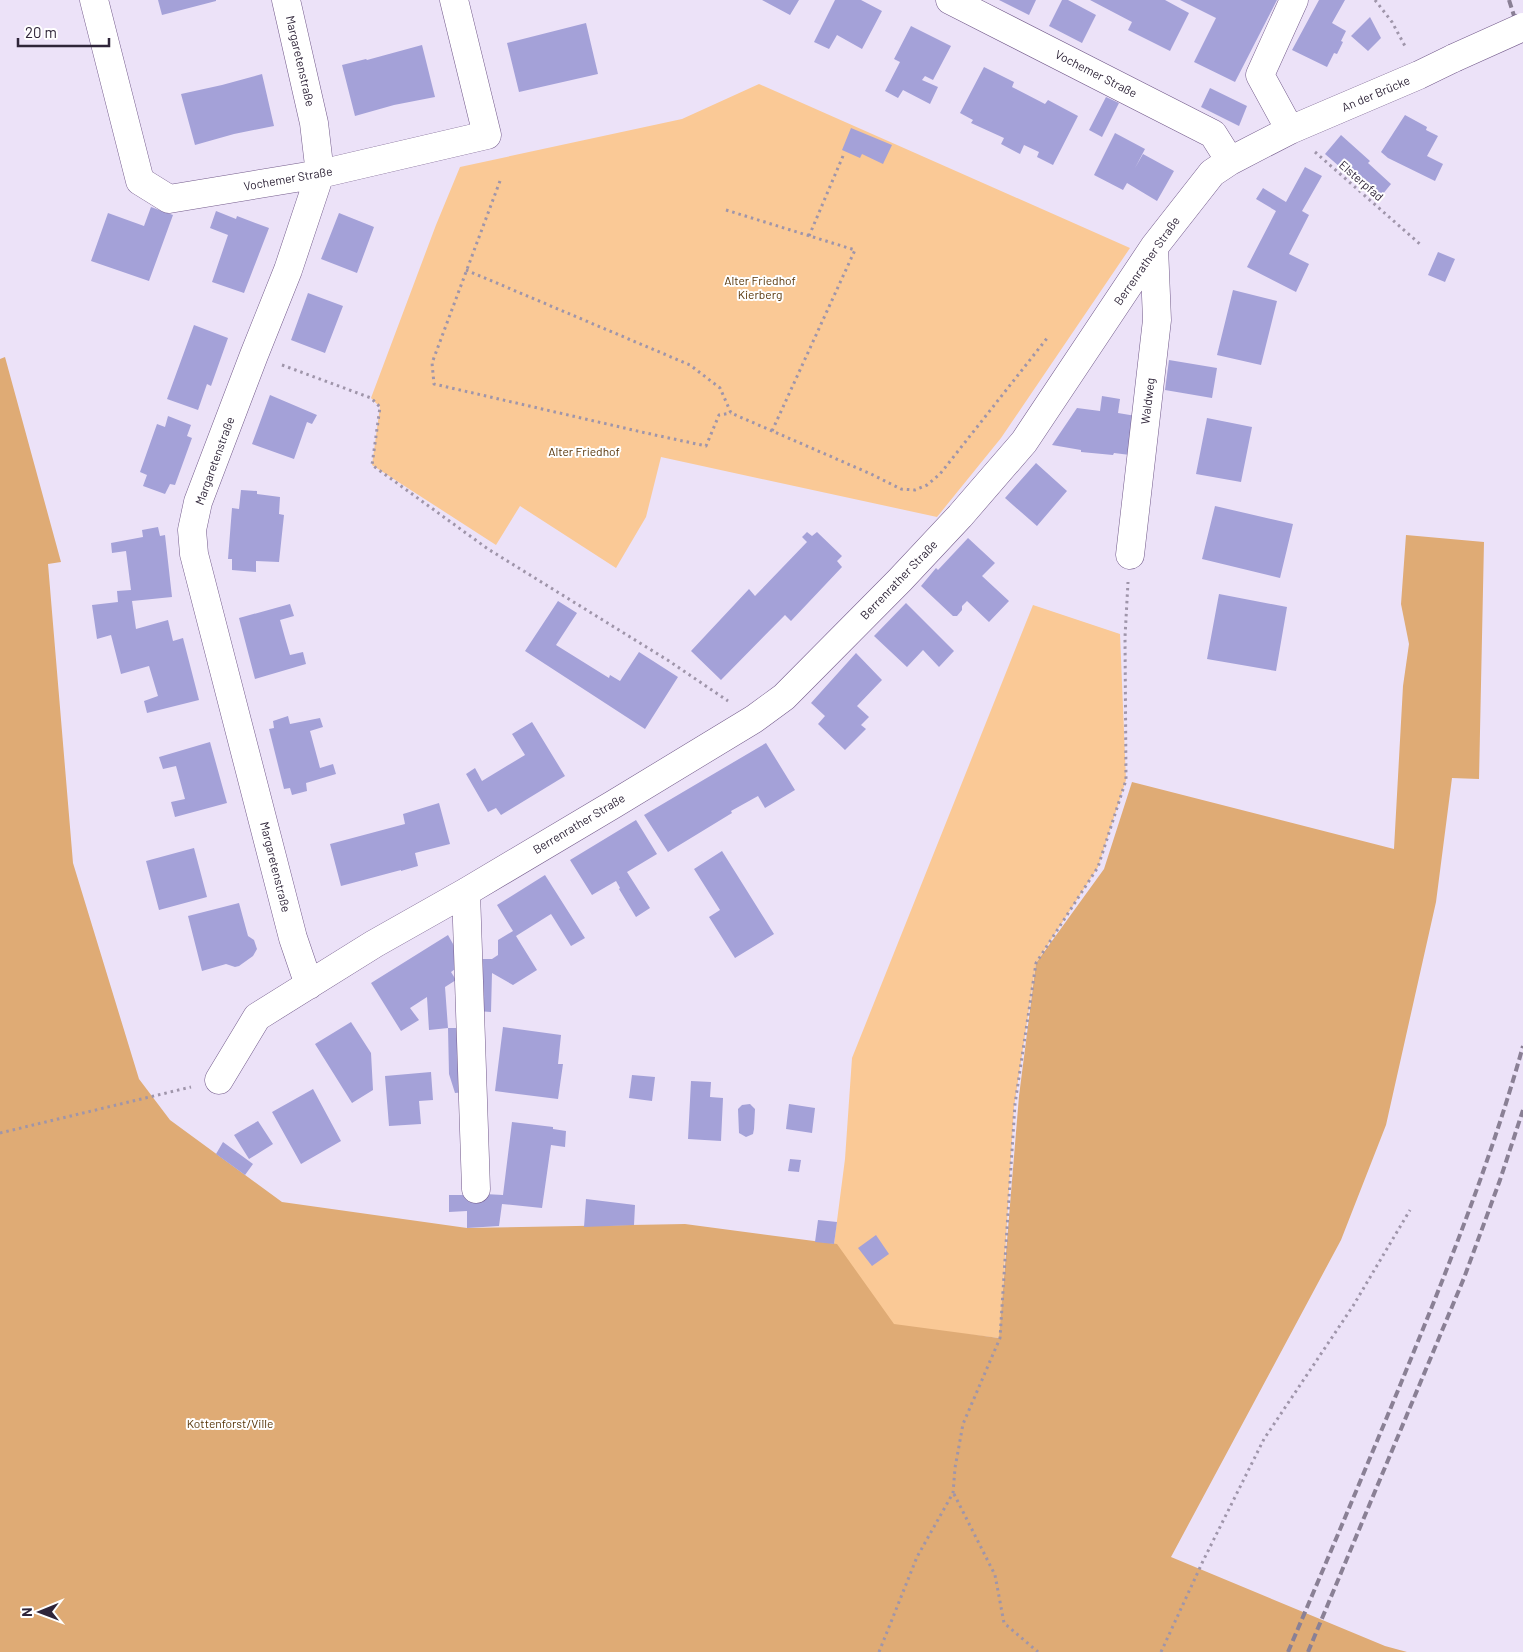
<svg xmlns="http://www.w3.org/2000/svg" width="1523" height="1652" viewBox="0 0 1523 1652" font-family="Barlow,sans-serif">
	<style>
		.green { fill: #fac996 }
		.forest { fill: #dfab75 }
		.building { fill: #a4a1d8 }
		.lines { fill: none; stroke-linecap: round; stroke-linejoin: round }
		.minor-casing { stroke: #735b8b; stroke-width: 29 }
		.path { stroke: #9f95aa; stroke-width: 3; stroke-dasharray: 2.5 4; stroke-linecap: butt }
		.minor { stroke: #fff; stroke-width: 28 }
		.rail { stroke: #8a8095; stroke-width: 4; stroke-dasharray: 8 4; stroke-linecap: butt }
		.minor-bridge-casing { stroke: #735b8b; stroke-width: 29; stroke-linecap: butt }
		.minor-bridge { stroke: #fff; stroke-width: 28 }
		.labels { text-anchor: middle; stroke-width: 4; stroke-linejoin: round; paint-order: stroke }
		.street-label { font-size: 12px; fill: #2f2539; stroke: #fff }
		.park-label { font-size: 12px; fill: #58360a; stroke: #fff }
	</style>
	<rect width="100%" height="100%" fill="#ece2f8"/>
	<path class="green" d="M759,84L1130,248L1001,438L937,517L661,457L646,517L616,568L520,506L496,545L372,465L380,407L371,398L436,225L460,167L682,119Z
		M1033,605L1120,634L1126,780L1098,867L1036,963L1014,1107L1000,1338L890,1326L834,1244L845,1159L852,1058Z"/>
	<path class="forest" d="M5,357L61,562L48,564L73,863L139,1079L170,1120L282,1202L467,1228L685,1224L837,1244L894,1324L999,1338L1019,1096L1036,963L1104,869L1132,782L1394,849L1403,686L1409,644L1401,604L1406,535L1484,542L1479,779L1452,778L1436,902L1386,1125L1341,1240L1171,1557L1385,1646L1407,1652H0V359Z"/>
	<path class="building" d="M158,0H216V1L162,15Z
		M762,0H799L790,15Z
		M835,0H861L882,11L862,49L837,35L829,49L814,42Z
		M999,0H1036L1029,15Z
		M1062,0H1068L1096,15L1082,43L1049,26Z
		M1090,0H1165L1189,13L1170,51L1128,30L1132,22Z
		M1180,0H1277L1235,82L1194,62L1216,18Z
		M1319,0H1345L1332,23L1346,31L1341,41L1343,42L1337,54L1334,53L1327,67L1292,50Z
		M1370,17L1381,38L1368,51L1351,36Z
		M586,23L598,74L519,92L507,43Z
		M911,26L951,46L933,80L925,76L922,80L938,87L930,104L903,90L898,98L885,91L900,62L894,59Z
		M422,45L435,97L394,105L355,116L342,65L366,59L367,60Z
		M984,67L1014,82L1012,87L1045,104L1048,100L1078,116L1053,165L1037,157L1039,152L1024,145L1020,154L1001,144L1004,138L971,123L973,120L960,113Z
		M262,74L274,126L234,134L195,145L181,94L222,85Z
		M1210,88L1247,106L1239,126L1201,107Z
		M1106,97L1119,103L1102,137L1089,130Z
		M1405,115L1427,127L1426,130L1438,136L1427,156L1443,164L1435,181L1388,158L1381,152Z
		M851,128L892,145L883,164L862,154L860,158L842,150Z
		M1115,133L1145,149L1135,168L1143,154L1174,171L1157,201L1127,183L1123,190L1094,175Z
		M1341,135L1370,161L1368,163L1391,184L1378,200L1325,154Z
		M1305,167L1322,176L1302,211L1309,215L1289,254L1309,264L1296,292L1247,267L1276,211L1256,199L1263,188L1286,202Z
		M151,207L173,215L149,281L91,261L108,213L144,226Z
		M216,211L236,219L237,216L269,228L244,293L212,282L228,235L210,228Z
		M339,213L374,227L357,273L321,259Z
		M1438,252L1455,259L1445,282L1428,275Z
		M1233,290L1277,301L1261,365L1217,355Z
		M308,293L343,306L325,353L291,340Z
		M194,325L228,338L211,386L207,384L198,410L167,399Z
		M1169,360L1217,368L1212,398L1165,390Z
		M270,395L317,415L312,424L307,422L294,459L252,444Z
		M1102,396L1120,399L1118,413L1136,416L1130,455L1114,453L1113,455L1081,452V450L1052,445L1077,408L1100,411Z
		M168,416L191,425L187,436L192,438L175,485L170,484L165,494L143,486L147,475L140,472L157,424L165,427Z
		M1207,418L1252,427L1241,482L1196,474Z
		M1036,463L1067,491L1037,526L1005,498Z
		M241,490L257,491V494L280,497L279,514L284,515L279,562L256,561V572L232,570V559H228L232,508L239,509Z
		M1215,506L1293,524L1280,578L1202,559Z
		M158,527L160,536L165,535L172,597L132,601L136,629L168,620L173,641L183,638L199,700L147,713L144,701L158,696L149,666L121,674L111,635L97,639L92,605L118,602L117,591L131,590L126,551L112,553L111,543L143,537L142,530Z
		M807,532L812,536L817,532L842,556L837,561L842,567L791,621L785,615L721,680L691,651L749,589L755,596L807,542L802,537Z
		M968,538L995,563L982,576L1009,601L989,622L967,601L962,606V610L957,616H953L921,586L936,568L938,570Z
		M1219,594L1287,607L1276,671L1207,659Z
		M558,601L577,613L556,645L609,678L610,675L620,681L639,652L678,677L645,729L525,651Z
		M906,603L954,651L939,667L923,650L907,667L874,636Z
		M290,604L294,616L280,620L285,638L290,655L303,652L306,664L255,679L239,618Z
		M856,653L882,680L857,706L869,717L861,725L866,729L845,750L818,724L825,716L811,703Z
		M288,716L290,724L320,718L323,727L310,731L320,768L333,764L336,774L306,783L307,791L292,795L290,788L284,789L269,729L274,728L273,721Z
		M532,722L565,776L501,815L496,808L488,812L466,774L475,768L482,781L525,755L512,734Z
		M210,742L227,803L175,817L171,802L185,799L176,766L163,769L159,757Z
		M766,743L795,790L765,808L758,796L731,811L732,813L668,852L644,815Z
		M439,803L450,844L415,853L418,866L401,871V870L341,886L330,844L405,824L403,814Z
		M636,820L657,854L627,872L650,908L636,917L619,889L620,888L616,881L592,895L570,860Z
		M194,848L207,897L159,910L146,861Z
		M722,851L774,934L735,958L709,917L720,910L694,869Z
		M545,875L585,938L571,946L551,914L516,936L537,970L513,985L492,973L491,1012L477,1011L478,959H492L498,955V940L513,931L497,905Z
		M239,903L248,936L254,940L257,949L253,956L239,966L235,967L226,964L202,971L188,916Z
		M448,935L462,960L458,967L451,972L456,980L445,987L448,1028L429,1030L427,997L410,1008L419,1020L401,1031L371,983Z
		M351,1022L371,1053L373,1090L352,1103L315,1044Z
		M503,1027L561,1035L558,1064H563L558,1099L495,1091Z
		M448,1028H464L465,1092L455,1093L449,1074Z
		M431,1072L433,1100L419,1101L421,1124L389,1126L385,1076Z
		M632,1075L655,1077L652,1101L629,1098Z
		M691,1081L711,1082L710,1097L723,1098L721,1141L688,1139Z
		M313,1089L341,1141L301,1164L272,1112Z
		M750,1104L755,1109L754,1129L753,1134L746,1137L739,1133L738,1109L742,1105Z
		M789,1104L815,1108L812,1133L786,1129Z
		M258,1121L273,1144L249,1159L234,1135Z
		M512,1122L553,1127V1129L566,1131L565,1147L551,1145L542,1208L502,1204L499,1226L467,1228V1211L449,1212V1195H467L466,1193L503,1195Z
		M223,1142L253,1164L245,1175L216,1154Z
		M790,1159L801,1160L799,1172L788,1171Z
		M586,1199L635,1205L634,1225L584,1227Z
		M818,1220L837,1222L834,1244L815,1242Z
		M876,1235L889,1254L872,1266L858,1248Z"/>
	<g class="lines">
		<g class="minor-casing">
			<path id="minor" d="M94,0L140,181L169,199L320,174L487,135L454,0
				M286,0L314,123L320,174L288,270L254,355L198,502L192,530L194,554L293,938L309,985
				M950,0L1213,134L1230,161
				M1290,130L1260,75L1294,0
				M1130,555L1157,320L1154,247
				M466,892L476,1189
				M219,1080L257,1017L374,944L466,892L614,804L754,719L784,697L900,580L960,516L1024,442L1154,247L1212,173L1230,161L1290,130L1419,75L1454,58"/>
		</g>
		<path class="path" d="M1375,0L1392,22L1406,48
			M1315,152L1421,245
			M500,181L432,363L434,384L646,433L706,446L719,415L731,413
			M726,210L855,250L772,431
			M809,236L843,156
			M466,270L690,365L720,388L731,413L871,474L901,489L915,490L927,485L940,474L1048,337
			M282,365L371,398L380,407L372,465L488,549L669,661L728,701
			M0,1133L191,1087
			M954,1494L995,1575L1004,1623L1038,1652
			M879,1652L917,1557L953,1493L955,1468L963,1424L1000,1338L1015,1104L1036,963L1098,867L1126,780L1125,637L1128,582
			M1161,1652L1203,1561L1264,1439L1353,1306L1410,1210"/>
		<use href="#minor" class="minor"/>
		<path class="rail" d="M1509,0L1523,44
			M1288,1652C1326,1563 1364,1473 1401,1383C1446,1273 1491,1161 1523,1046
			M1308,1652L1464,1278L1500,1180L1523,1110"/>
		<g class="minor-bridge-casing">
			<path id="minor-bridge" d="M1454,58L1523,27"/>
		</g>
		<use href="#minor-bridge" class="minor-bridge"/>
	</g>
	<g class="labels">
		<g class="street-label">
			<text transform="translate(300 61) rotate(77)" y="4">Margaretenstraße</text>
			<text transform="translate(1096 74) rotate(27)" y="4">Vochemer Straße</text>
			<text transform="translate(1376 94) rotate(-23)" y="4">An der Brücke</text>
			<text transform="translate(288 179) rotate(-10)" y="4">Vochemer Straße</text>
			<text transform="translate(1361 181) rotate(41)" y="4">Elsterpfad</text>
			<text transform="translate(1147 261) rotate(-55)" y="4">Berrenrather Straße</text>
			<text transform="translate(1148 401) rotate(-83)" y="4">Waldweg</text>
			<text transform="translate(215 461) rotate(-70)" y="4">Margaretenstraße</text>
			<text transform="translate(899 580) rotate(-46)" y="4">Berrenrather Straße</text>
			<text transform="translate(579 824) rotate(-31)" y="4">Berrenrather Straße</text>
			<text transform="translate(275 867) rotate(76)" y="4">Margaretenstraße</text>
		</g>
		<g class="park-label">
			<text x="760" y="285">Alter Friedhof<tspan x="760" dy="14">Kierberg</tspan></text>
			<text x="584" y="456">Alter Friedhof</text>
			<text x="230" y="1428">Kottenforst/Ville</text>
		</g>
	</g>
	<g transform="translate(40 1612) rotate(269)" stroke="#ffffff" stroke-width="4" paint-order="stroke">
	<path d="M0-4L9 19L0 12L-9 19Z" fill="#2f2539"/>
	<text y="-8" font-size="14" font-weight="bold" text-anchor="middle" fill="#2f2539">N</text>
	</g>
	<path d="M18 38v8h91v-8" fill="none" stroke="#2f2539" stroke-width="2.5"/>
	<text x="25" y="38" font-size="15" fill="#2f2539" stroke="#ffffff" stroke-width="4" paint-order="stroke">20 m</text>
</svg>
